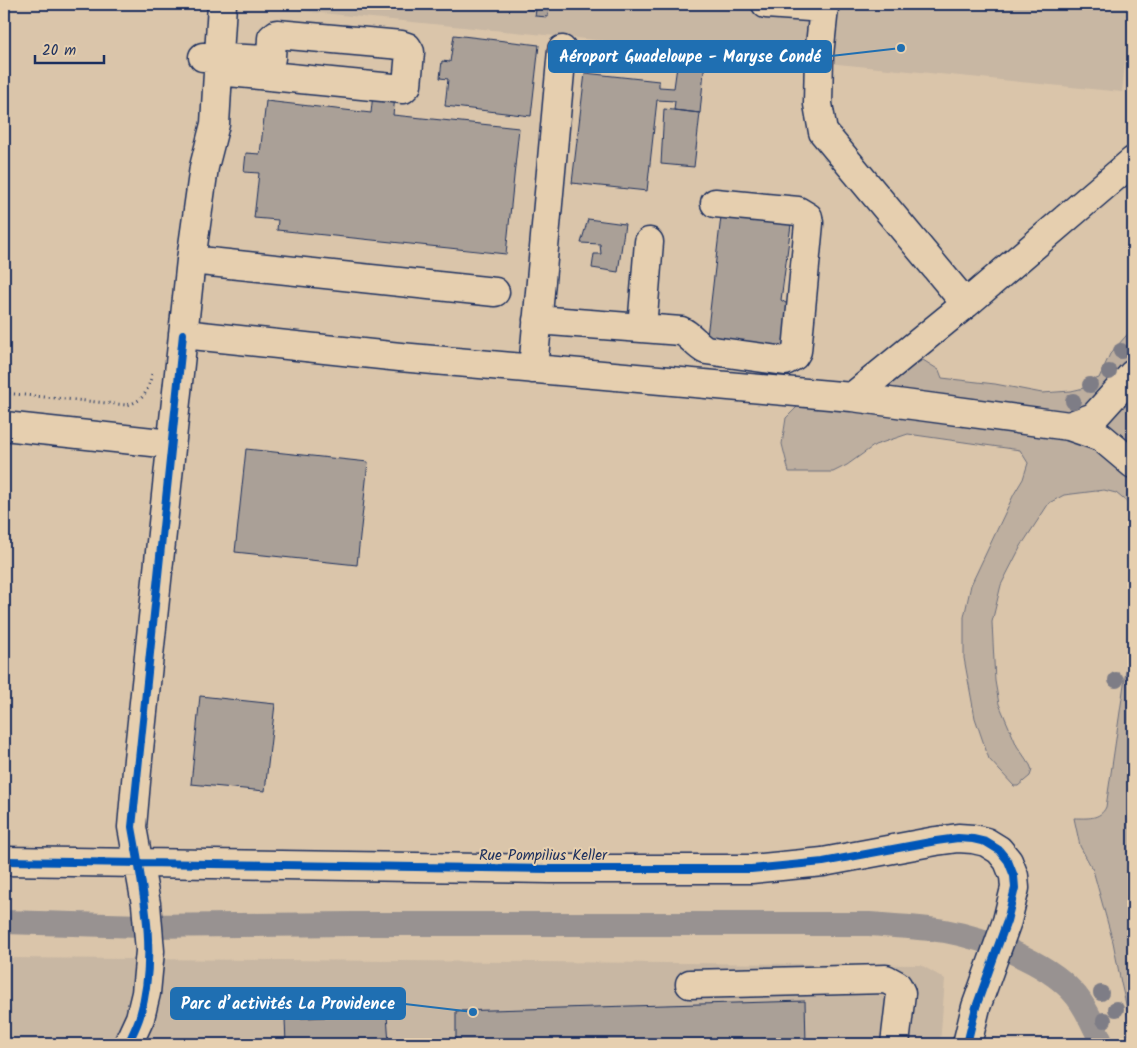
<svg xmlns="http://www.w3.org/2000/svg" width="1137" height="1048" viewBox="0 0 1137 1048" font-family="Kalam,sans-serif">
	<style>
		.built { fill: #c8b7a3 }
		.green { fill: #beaf9f; stroke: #6c6f7e }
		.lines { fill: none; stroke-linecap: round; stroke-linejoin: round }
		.canal { stroke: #989291; stroke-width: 24 }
		.building { fill: #aaa097; stroke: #1b2f5e }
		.minor-casing { stroke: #1b2f5e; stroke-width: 31 }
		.path { stroke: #1b2f5e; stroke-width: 3; stroke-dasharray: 1 4; stroke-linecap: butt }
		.minor { stroke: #e6cfaf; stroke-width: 28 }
		.cycleway-casing { stroke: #e6cfaf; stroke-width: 11 }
		.cycleway { stroke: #0057b8; stroke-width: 8 }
		.tree { fill: #7e7d86 }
		.labels { text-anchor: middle; stroke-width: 4; stroke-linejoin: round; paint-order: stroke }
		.street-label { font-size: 15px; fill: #1b2f5e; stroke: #e6cfaf }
		.leader { fill: none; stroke: #1f6fb2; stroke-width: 2 }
		.callout-dot { fill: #1f6fb2; stroke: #e6cfaf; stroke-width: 2 }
		.callout { fill: #1f6fb2; stroke: #1f6fb2; stroke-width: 2 }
		.callout-label { font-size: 16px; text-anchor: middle; font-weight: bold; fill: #fff }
	</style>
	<rect width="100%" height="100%" fill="#dac5aa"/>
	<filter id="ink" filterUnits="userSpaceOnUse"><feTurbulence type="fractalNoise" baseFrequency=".02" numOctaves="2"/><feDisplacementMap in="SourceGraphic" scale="10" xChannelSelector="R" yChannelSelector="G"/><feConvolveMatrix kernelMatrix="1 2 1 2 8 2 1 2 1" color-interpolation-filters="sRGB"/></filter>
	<g filter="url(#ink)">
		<path class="built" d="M230,4H1131L1122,92Z
			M4,958L921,965L945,979L940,1044H4Z"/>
		<path class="green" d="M1133,328V516L1128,503L1116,493L1104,490L1064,495L1049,503L1021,546L1001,585L992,622L995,681L999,704L1017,746L1030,765L1032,770L1030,776L1018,786H1014L989,759L975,718L964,658V617L971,585L1014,494L1023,479L1028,463L1020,450L908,434L875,445L847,465L833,472H789L782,444L786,418L802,402L892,378L923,360L939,370L942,378L995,384L1042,393L1071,391L1084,388L1088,382L1099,378L1110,354Z
			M1133,623V1034L1121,983L1113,942L1093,870L1080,846L1074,818C1087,818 1100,820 1106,807Z"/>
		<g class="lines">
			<path class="canal" d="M4,922L142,926L355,924H869C894,926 920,927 945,931C984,938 1045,961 1072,991C1085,1004 1095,1028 1102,1044"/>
		</g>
		<path class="building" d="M526,4H549L548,17L535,16L536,10L526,9Z
			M454,35L539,45L531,116L445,106L448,79L440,78L442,61L450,62Z
			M678,59L705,60L700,113L674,110L675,101L657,100L647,191L572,183L585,73L659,81V87L674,88Z
			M373,94L395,97L393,115L519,128L506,254L277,230L278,220L254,218L259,173L244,172L246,153L260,154L266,101L371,113Z
			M664,109L700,113L694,167L661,164Z
			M722,208L792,217L781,300L789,305L782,353L706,345Z
			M588,219L625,224L618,272L592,268L594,254H601L600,244L581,243Z
			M246,449L368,462L357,565L235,552Z
			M200,696L275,704L265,791L191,784Z
			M805,1001L806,1044H456V1011Z
			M387,1014L389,1044H286L285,1019Z"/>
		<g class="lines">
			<g class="minor-casing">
				<path id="minor" d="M766,4L824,8L819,55L818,104L823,132L966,304
					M203,57L268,60L271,58L272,38L277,34L401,45L407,47L410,52L407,85L403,89L218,71
					M191,260L495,292
					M537,320L681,331C691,335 696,345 706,350L785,361L794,356L797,351L809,223L808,217L798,211L715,203
					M642,328L649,242
					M183,334L400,357L852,397L1069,426L1101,437L1133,464
					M533,369L562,50
					M852,397L966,304L1133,161
					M4,426L171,444
					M1069,426L1094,417L1133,374
					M4,861L550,869H751L823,862L936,841L958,838L973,839L986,842L999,850L1008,861L1014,876L1015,888L1007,921L976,1007L967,1044
					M690,984L886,979L897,985L901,993L895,1044
					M128,1044L140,1018L146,993L150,951L146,904L132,827L138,759L191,260L204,167L215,124L222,4"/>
			</g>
			<path class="path" d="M4,393L127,405C145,400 147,392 152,374"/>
			<use href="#minor" class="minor"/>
			<g class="cycleway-casing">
				<path id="cycleway" d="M4,861L550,869H751L823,862L936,841L958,838L973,839L986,842L999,850L1008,861L1014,876L1015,888L1007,921L976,1007L967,1044
					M128,1044C132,1035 137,1026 140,1016C158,954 143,890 132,827L183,334"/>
			</g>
			<use href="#cycleway" class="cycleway"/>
		</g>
		<g class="tree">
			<circle cx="1121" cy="351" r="8"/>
			<circle cx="1109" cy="372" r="8"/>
			<circle cx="1090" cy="385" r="8"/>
			<circle cx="1073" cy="401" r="8"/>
			<circle cx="1116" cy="680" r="8"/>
			<circle cx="1101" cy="993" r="8"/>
			<circle cx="1116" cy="1009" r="8"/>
			<circle cx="1104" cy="1020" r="8"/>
		</g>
	</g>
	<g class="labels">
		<g class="street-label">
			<text x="543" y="860">Rue Pompilius Keller</text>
		</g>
	</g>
	<path class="leader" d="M901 48L831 56M473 1012L405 1004"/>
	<g class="callout-dot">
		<circle cx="901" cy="48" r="5"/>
		<circle cx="473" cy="1012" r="5"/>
	</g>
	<g class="callout">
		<rect x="549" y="41" width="282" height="31" rx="5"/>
		<rect x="171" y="988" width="234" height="31" rx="5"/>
	</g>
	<g class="callout-label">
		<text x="690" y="62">Aéroport Guadeloupe - Maryse Condé</text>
		<text x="288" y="1009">Parc d’activités La Providence</text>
	</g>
	<rect width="1137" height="1048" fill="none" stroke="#e6cfaf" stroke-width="20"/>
	<rect x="10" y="10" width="1117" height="1028" fill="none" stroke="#1b2f5e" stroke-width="2" filter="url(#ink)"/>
	<path d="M35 55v8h69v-8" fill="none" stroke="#1b2f5e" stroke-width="2.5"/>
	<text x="42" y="55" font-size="15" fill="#1b2f5e" stroke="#e6cfaf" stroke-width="4" paint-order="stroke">20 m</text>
</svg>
